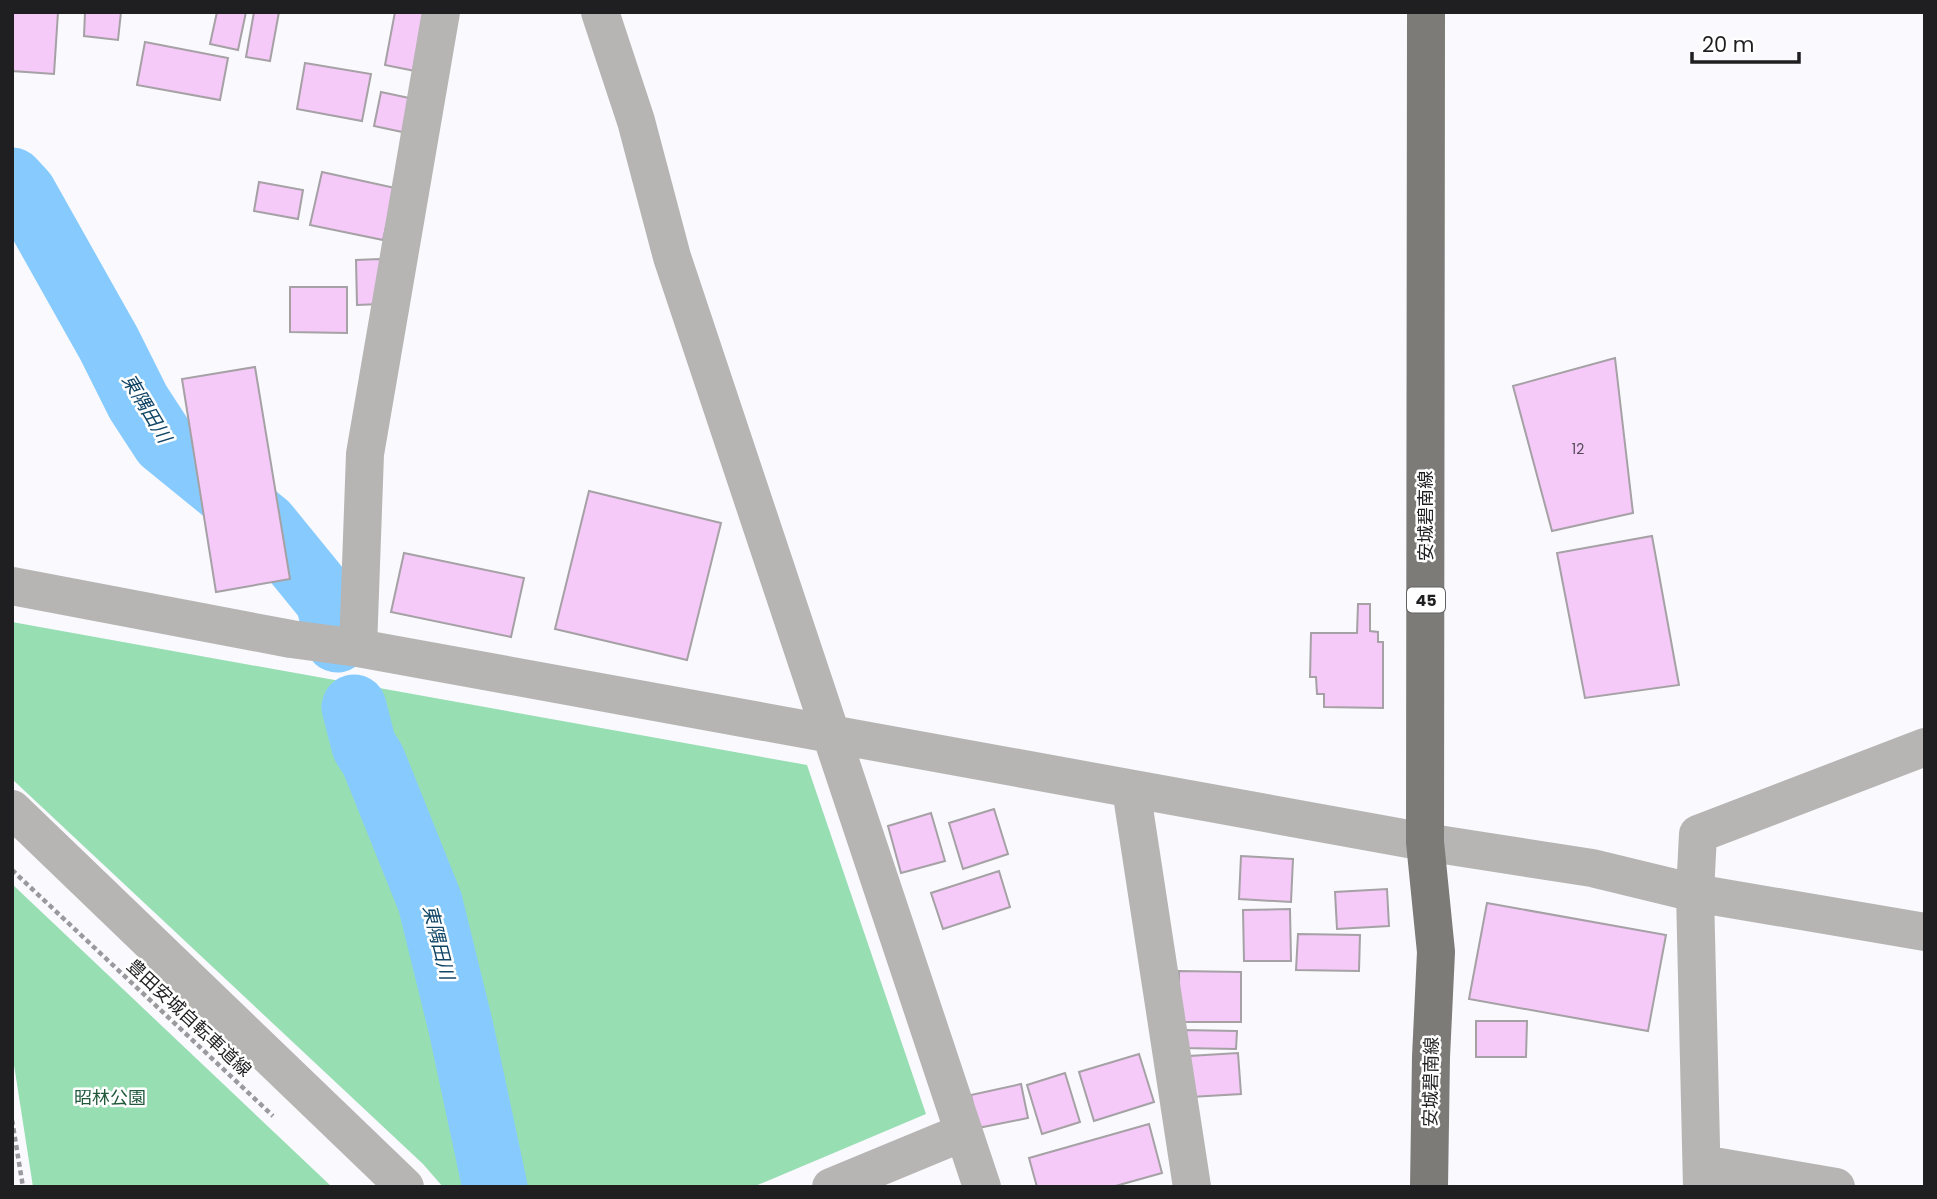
<svg xmlns="http://www.w3.org/2000/svg" width="1937" height="1199" viewBox="0 0 1937 1199" font-family="Poppins,'Noto Sans JP',sans-serif">
	<style>
		.green { fill: #97deb3 }
		.lines { fill: none; stroke-linecap: round; stroke-linejoin: round }
		.river { stroke: #87cbfe; stroke-width: 65 }
		.building { fill: #f5c9f8; stroke: #a5a1a5; stroke-width: 2 }
		.path { stroke: #9a9a9d; stroke-width: 4.5; stroke-dasharray: 5 3.5; stroke-linecap: butt }
		.minor { stroke: #b6b5b3; stroke-width: 38 }
		.major { stroke: #7d7b78; stroke-width: 38 }
		.labels { text-anchor: middle; stroke-width: 5; stroke-linejoin: round; paint-order: stroke }
		.number-label { font-size: 14px; fill: #544a57 }
		.shield { fill: #fff; stroke: #626264; stroke-width: 2 }
		.shield-label { font-size: 16px; font-weight: bold; fill: #1f1f21 }
		.street-label { font-size: 18px; fill: #1f1f21; stroke: #fff }
		.park-label { font-size: 18px; fill: #21593b; stroke: #fff }
		.water-label { font-size: 19px; font-style: italic; fill: #104566; stroke: #fff }
	</style>
	<rect width="100%" height="100%" fill="#f9f9fe"/>
	<path class="green" d="M12,622L807,765L926,1114L753,1187H443L423,1164L12,779Z
		M12,884L332,1187H33L12,1052Z"/>
	<g class="lines">
		<path class="river" d="M12,180L24,193L109,344L138,402L164,442L266,525L328,601L337,640
			M354,707L364,746L373,760L430,902L461,1028L495,1187"/>
	</g>
	<path class="building" d="M12,12H58L54,74L12,71Z
		M85,12H121L118,40L84,36Z
		M217,12H246L238,50L210,44Z
		M254,12H279L270,61L246,57Z
		M395,12H431L420,72L385,65Z
		M145,42L228,58L220,100L137,85Z
		M305,63L371,74L362,121L297,109Z
		M381,92L414,99L407,133L374,126Z
		M322,172L395,188L383,240L310,225Z
		M259,182L303,190L298,219L254,211Z
		M380,259L381,304L357,305L356,260Z
		M290,287H347V333L290,332Z
		M1615,358L1633,513L1552,531L1513,386Z
		M255,367L290,579L216,592L182,379Z
		M589,491L721,523L687,660L555,629Z
		M1652,536L1679,685L1585,698L1557,553Z
		M404,553L524,578L511,637L391,612Z
		M1358,604H1370V631L1378,632V642H1383V708L1324,707V694H1317L1316,677H1310L1311,633H1357Z
		M994,809L1008,854L963,869L949,823Z
		M931,813L945,861L901,873L888,826Z
		M1241,856L1293,859L1291,902L1239,899Z
		M999,871L1010,907L943,929L931,893Z
		M1387,889L1389,926L1337,929L1335,892Z
		M1487,903L1666,935L1648,1031L1469,999Z
		M1290,909L1291,961H1244L1243,910Z
		M1298,934L1360,935L1359,971L1296,970Z
		M1179,971L1241,972V1022H1179Z
		M1476,1021H1527L1526,1057H1476Z
		M1182,1030L1237,1031L1236,1049L1182,1048Z
		M1238,1053L1241,1094L1191,1097L1189,1056Z
		M1139,1054L1154,1102L1094,1121L1079,1072Z
		M1065,1073L1080,1122L1042,1134L1027,1085Z
		M1021,1084L1028,1118L978,1128L971,1095Z
		M1149,1124L1162,1173L1112,1187H1037L1029,1158Z"/>
	<g class="lines">
		<path class="path" d="M12,870L273,1116
			M12,1120L23,1187"/>
		<path class="minor" d="M600,12L636,121L672,257L982,1187
			M12,586L291,639L358,648L1425,842L1592,868L1695,893L1925,932
			M358,648L365,454L441,12
			M1131,789L1192,1187
			M12,809L405,1187
			M1702,1164L1836,1187
			M831,1187L964,1132
			M1702,1187L1695,893L1698,834L1925,747"/>
		<path class="major" d="M1426,12L1425,842L1436,952L1431,1057L1429,1187"/>
	</g>
	<g class="labels">
		<g class="number-label">
			<text x="1578" y="454">12</text>
		</g>
		<rect class="shield" x="1407" y="587.5" width="38" height="25" rx="5"/>
		<g class="shield-label">
			<text x="1426" y="606">45</text>
		</g>
		<g class="street-label">
			<text transform="translate(1426 516) rotate(-90)" y="6">安城碧南線</text>
			<text transform="translate(189 1018) rotate(43)" y="6">豊田安城自転車道線</text>
			<text transform="translate(1431 1082) rotate(-89)" y="6">安城碧南線</text>
		</g>
		<g class="park-label">
			<text x="110" y="1104">昭林公園</text>
		</g>
		<g class="water-label">
			<text transform="translate(147 408) rotate(59)" y="7">東隅田川</text>
			<text transform="translate(439 942) rotate(76)" y="7">東隅田川</text>
		</g>
	</g>
	<rect width="1937" height="1199" fill="none" stroke="#1f1f21" stroke-width="28"/>
	<path d="M1692 52v10h107v-10" fill="none" stroke="#1f1f21" stroke-width="3.5"/>
	<text x="1702" y="52" font-size="21" fill="#1f1f21" stroke="#ffffff" stroke-width="5" paint-order="stroke">20 m</text>
</svg>
